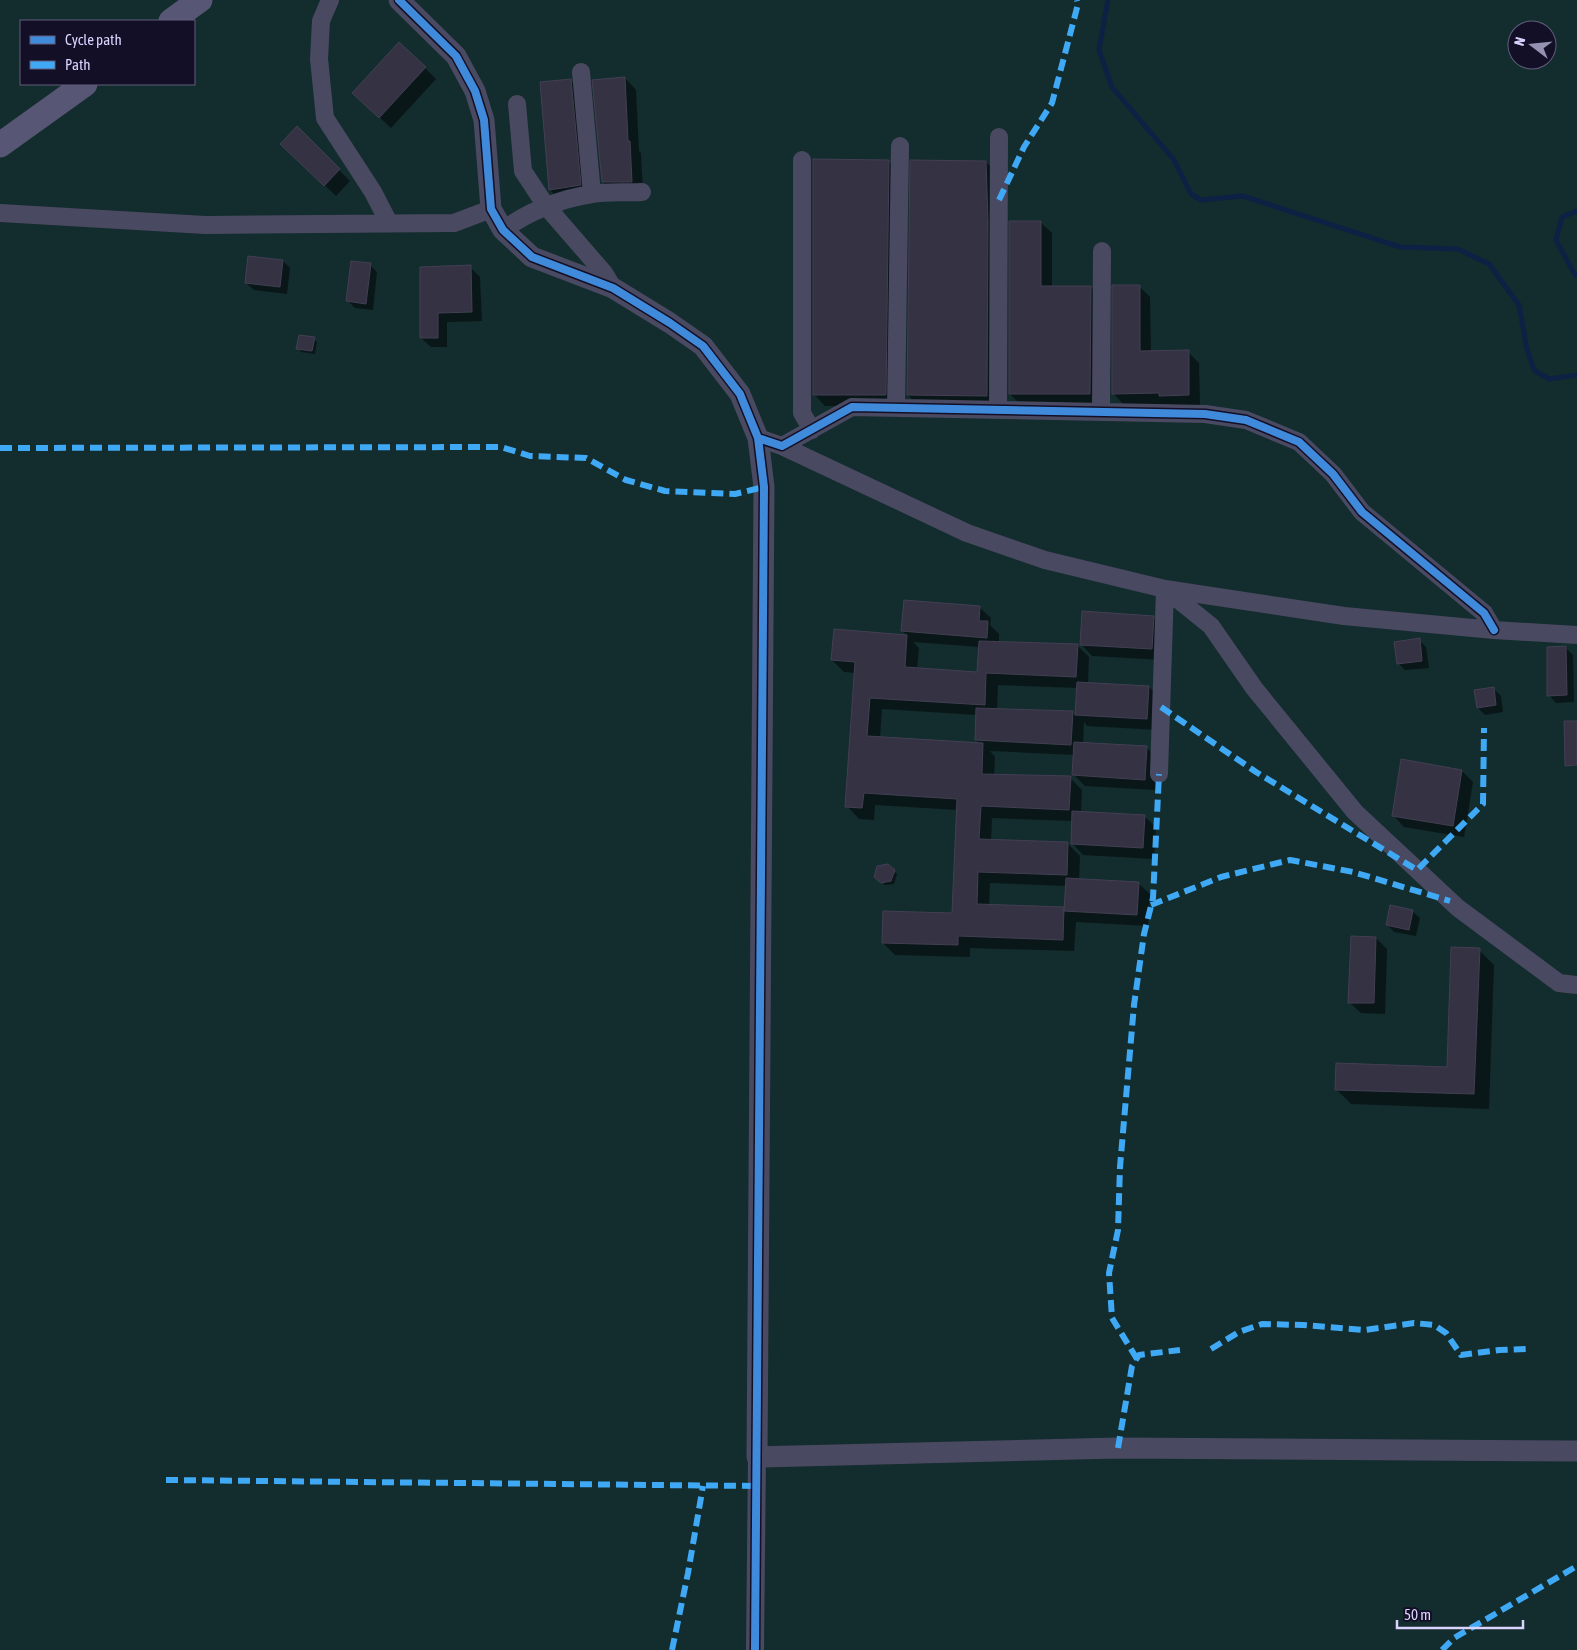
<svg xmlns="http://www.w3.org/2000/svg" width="1577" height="1650" viewBox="0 0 1577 1650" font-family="'Asap Condensed',sans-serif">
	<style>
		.green { fill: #132c2d; fill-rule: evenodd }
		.shadow { fill: #0007; fill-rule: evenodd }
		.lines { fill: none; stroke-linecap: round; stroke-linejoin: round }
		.stream { stroke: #0d2144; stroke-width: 5 }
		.building { fill: #343243; stroke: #433f54 }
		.minor { stroke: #4a4962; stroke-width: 18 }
		.tertiary { stroke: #4a4962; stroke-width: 21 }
		.secondary { stroke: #575674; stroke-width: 25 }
		.quiet { stroke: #3fa9f5; stroke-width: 6; stroke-dasharray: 12 6; stroke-linecap: butt }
		.cycleway-casing { stroke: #130f26; stroke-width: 11 }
		.cycleway { stroke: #408adc; stroke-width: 8 }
	</style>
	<rect width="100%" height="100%" fill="#161421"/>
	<path class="green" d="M0,0H1577V1650H0ZM21,21H194V84H21ZM1517,30H1547V60H1517Z"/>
	<path class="shadow" d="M425,68L436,79L391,128L365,104Z
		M625,78L636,90L639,151L641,153L643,192L614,193L603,182Z
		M571,81L582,92L591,196L561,201L550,190Z
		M297,128L350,181L336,196L282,144Z
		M889,162L900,173L896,406H825L814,394Z
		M986,162L997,173L998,407L919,406L908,395Z
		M1040,222L1052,233V287H1091L1102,298L1101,405H1021L1010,394Z
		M283,261L290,268L287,294L254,290L246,283Z
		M370,265L377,272L373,310L355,308L348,301Z
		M470,267L480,277L482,321L447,322V347H431L421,338V268Z
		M1139,286L1150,297L1151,352H1188L1199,363L1200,406H1172L1169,404L1124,405L1113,393Z
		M314,339L317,342L315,354L301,352L298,348Z
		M979,607L991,618L990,625L999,634V643L1077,645L1089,657L1088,683L1149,687L1160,698L1158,730L1087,726L1084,722L1083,744L1146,747L1158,759L1156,790L1085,786L1074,775L1075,755L990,751L995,757L994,775L1070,778L1082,790L1081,812L1144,816L1156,827L1154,859L1083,855L1072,843L1073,821L992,818L991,841L1068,844L1080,856L1079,880L1138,883L1150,894L1148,926L1076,922L1074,951L970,948V957L895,955L883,943L954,914L958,810L875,805L874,820L859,819L847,806L856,673L844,672L832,660L835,630L908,636L902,631ZM913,642L980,647L979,673L917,669L919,648ZM998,685L1078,688L1076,716L1073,713L997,710ZM882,709L977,715L976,740L980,744L880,738ZM990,883L1067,886L1066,910L1064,908L989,905Z
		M1153,617L1164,628L1163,660L1092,656L1081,644Z
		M1419,640L1426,647L1429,668L1405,670L1398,663Z
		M1566,648L1573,655L1574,702L1556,703L1549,695Z
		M1494,689L1501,696L1503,712L1485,715L1478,708Z
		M1462,771L1473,782L1464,837L1404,827L1393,815Z
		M887,865L897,874L894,884L885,885L875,877Z
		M1412,911L1420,918L1416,936L1394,932L1387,924Z
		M1376,938L1387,949L1385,1014L1361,1013L1349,1002Z
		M1479,950L1494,965L1489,1109L1351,1104L1336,1089L1448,1068Z"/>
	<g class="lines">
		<path class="stream" d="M1108,0L1099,50L1112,87L1174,160L1191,194L1201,200L1243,196L1400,247L1458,249L1489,264L1519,305L1527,349L1534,370L1549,379L1577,375
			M1577,211L1562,217L1556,240L1575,275H1577"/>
	</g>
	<path class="building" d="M399,42L426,67L379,118L352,93Z
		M625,77L628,141H630L632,182H602L592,80Z
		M571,79L581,185L549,190L540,82Z
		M297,126L340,169L324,186L280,144Z
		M813,159L889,160L886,395H813Z
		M910,160L986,161L988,221L987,396L907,395Z
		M1009,221H1041V286H1091L1090,394H1009Z
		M248,256L283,260L280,287L245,283Z
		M351,261L371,263L366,304L346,301Z
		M471,265L472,312L438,313V338H420V267Z
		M1112,285H1140V351L1189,350V395L1159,396V393L1112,394Z
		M299,335L315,337L312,351L296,349Z
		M904,600L980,606L979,621H988L987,638L901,631Z
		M1082,611L1154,616L1152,649L1080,645Z
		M834,629L907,635L905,667L977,672L979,641L1078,644L1076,677L986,673L985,705L870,698L867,736L983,743L982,774L1071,776L1069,810L981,806L979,839L1068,842L1067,875L978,872L977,904L1064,907L1063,940L958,936V945L882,943L883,911L952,913L957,799L864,793L862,808L845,807L855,662L831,660Z
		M1420,638L1422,661L1397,664L1394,642Z
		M1566,646L1567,695L1547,696V647Z
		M1077,682L1149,686L1147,719L1075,715Z
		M1494,687L1496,705L1477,708L1474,690Z
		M976,708L1073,711L1071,745L975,740Z
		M1564,721H1577V765L1565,766Z
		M1074,742L1147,746L1145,780L1072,775Z
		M1401,759L1462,770L1453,826L1392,816Z
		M1072,811L1145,815L1143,848L1071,844Z
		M888,864L895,870L891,881L881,883L874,877L877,866Z
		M1066,878L1139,882L1137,915L1064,911Z
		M1390,905L1413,910L1409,930L1386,925Z
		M1351,936L1376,937L1374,1003H1348Z
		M1451,947L1480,948L1474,1094L1335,1090L1336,1063L1447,1067Z"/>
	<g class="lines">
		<path class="minor" d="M330,0L321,21L319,59L325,118L373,192L389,223
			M581,72L592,194
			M517,104L523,171L546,206L604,273L613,288
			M802,160V413L812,430
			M0,213L205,225L454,223L491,209
			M503,230C528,212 560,199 592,194C608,191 626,193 642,192
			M896,408L900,146
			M998,410L999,137
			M1101,412L1102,251
			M758,438L782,446L852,407L1205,414L1246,420L1299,442L1333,474L1362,512L1484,613L1494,630
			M782,446L967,533L1045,560L1165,589L1344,616L1494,630L1577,635
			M1165,589L1211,626L1254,688L1355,812L1458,908L1559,983L1577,985
			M1159,774L1165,589
			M755,1650L757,1457"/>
		<path class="tertiary" d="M399,0L456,56L475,91L484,120L491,209L503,230L532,257L613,288L670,323L703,346L740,394L758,438L764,487L757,1457L1118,1448L1577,1451"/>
		<path class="secondary" d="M171,21L200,0
			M0,145L85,84"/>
		<path class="quiet" d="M999,200L1024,147L1052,103L1078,4L1077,0
			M0,448L501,447L530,456L586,458L626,480L665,491L735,494L764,487
			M1161,707L1256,772L1417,870L1483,804L1484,728
			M1151,905L1221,877L1290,860L1353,872L1450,901
			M1211,1349L1239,1332L1262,1324L1303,1325L1365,1330L1414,1323L1434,1325L1446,1333L1461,1355L1499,1350L1528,1349
			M1137,1359L1112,1318L1109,1273L1118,1230L1120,1167L1134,1005L1144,934L1153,898L1159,774
			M1118,1448L1132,1366L1139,1355L1180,1350
			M166,1480L756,1486
			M672,1650L688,1573L703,1486
			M1442,1650L1454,1638L1577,1566"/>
		<g class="cycleway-casing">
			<path id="cycleway" d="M399,0L456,56L475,91L484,120L491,209L503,230L532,257L613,288L670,323L703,346L740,394L758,438L764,487L755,1650
				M758,438L782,446L852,407L1205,414L1246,420L1299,442L1333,474L1362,512L1484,613L1494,630"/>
		</g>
		<use href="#cycleway" class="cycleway"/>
	</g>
	<rect x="20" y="20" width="175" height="65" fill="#130f26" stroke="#625e7d"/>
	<rect x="30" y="36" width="25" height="8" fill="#408adc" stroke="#625e7d"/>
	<text x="65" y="45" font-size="15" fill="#d9d4ff">Cycle path</text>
	<rect x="30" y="61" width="25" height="8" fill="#3fa9f5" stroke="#625e7d"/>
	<text x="65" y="70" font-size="15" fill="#d9d4ff">Path</text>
	<g transform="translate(1532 45) rotate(286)"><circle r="24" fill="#130f26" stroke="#625e7d"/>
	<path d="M0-4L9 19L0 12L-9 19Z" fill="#9591b1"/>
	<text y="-8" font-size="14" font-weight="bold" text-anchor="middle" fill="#d9d4ff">N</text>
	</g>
	<path d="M1397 1620v8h126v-8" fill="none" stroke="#d9d4ff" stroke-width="2.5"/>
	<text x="1404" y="1620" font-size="15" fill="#d9d4ff" stroke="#130f26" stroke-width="4" paint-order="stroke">50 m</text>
</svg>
